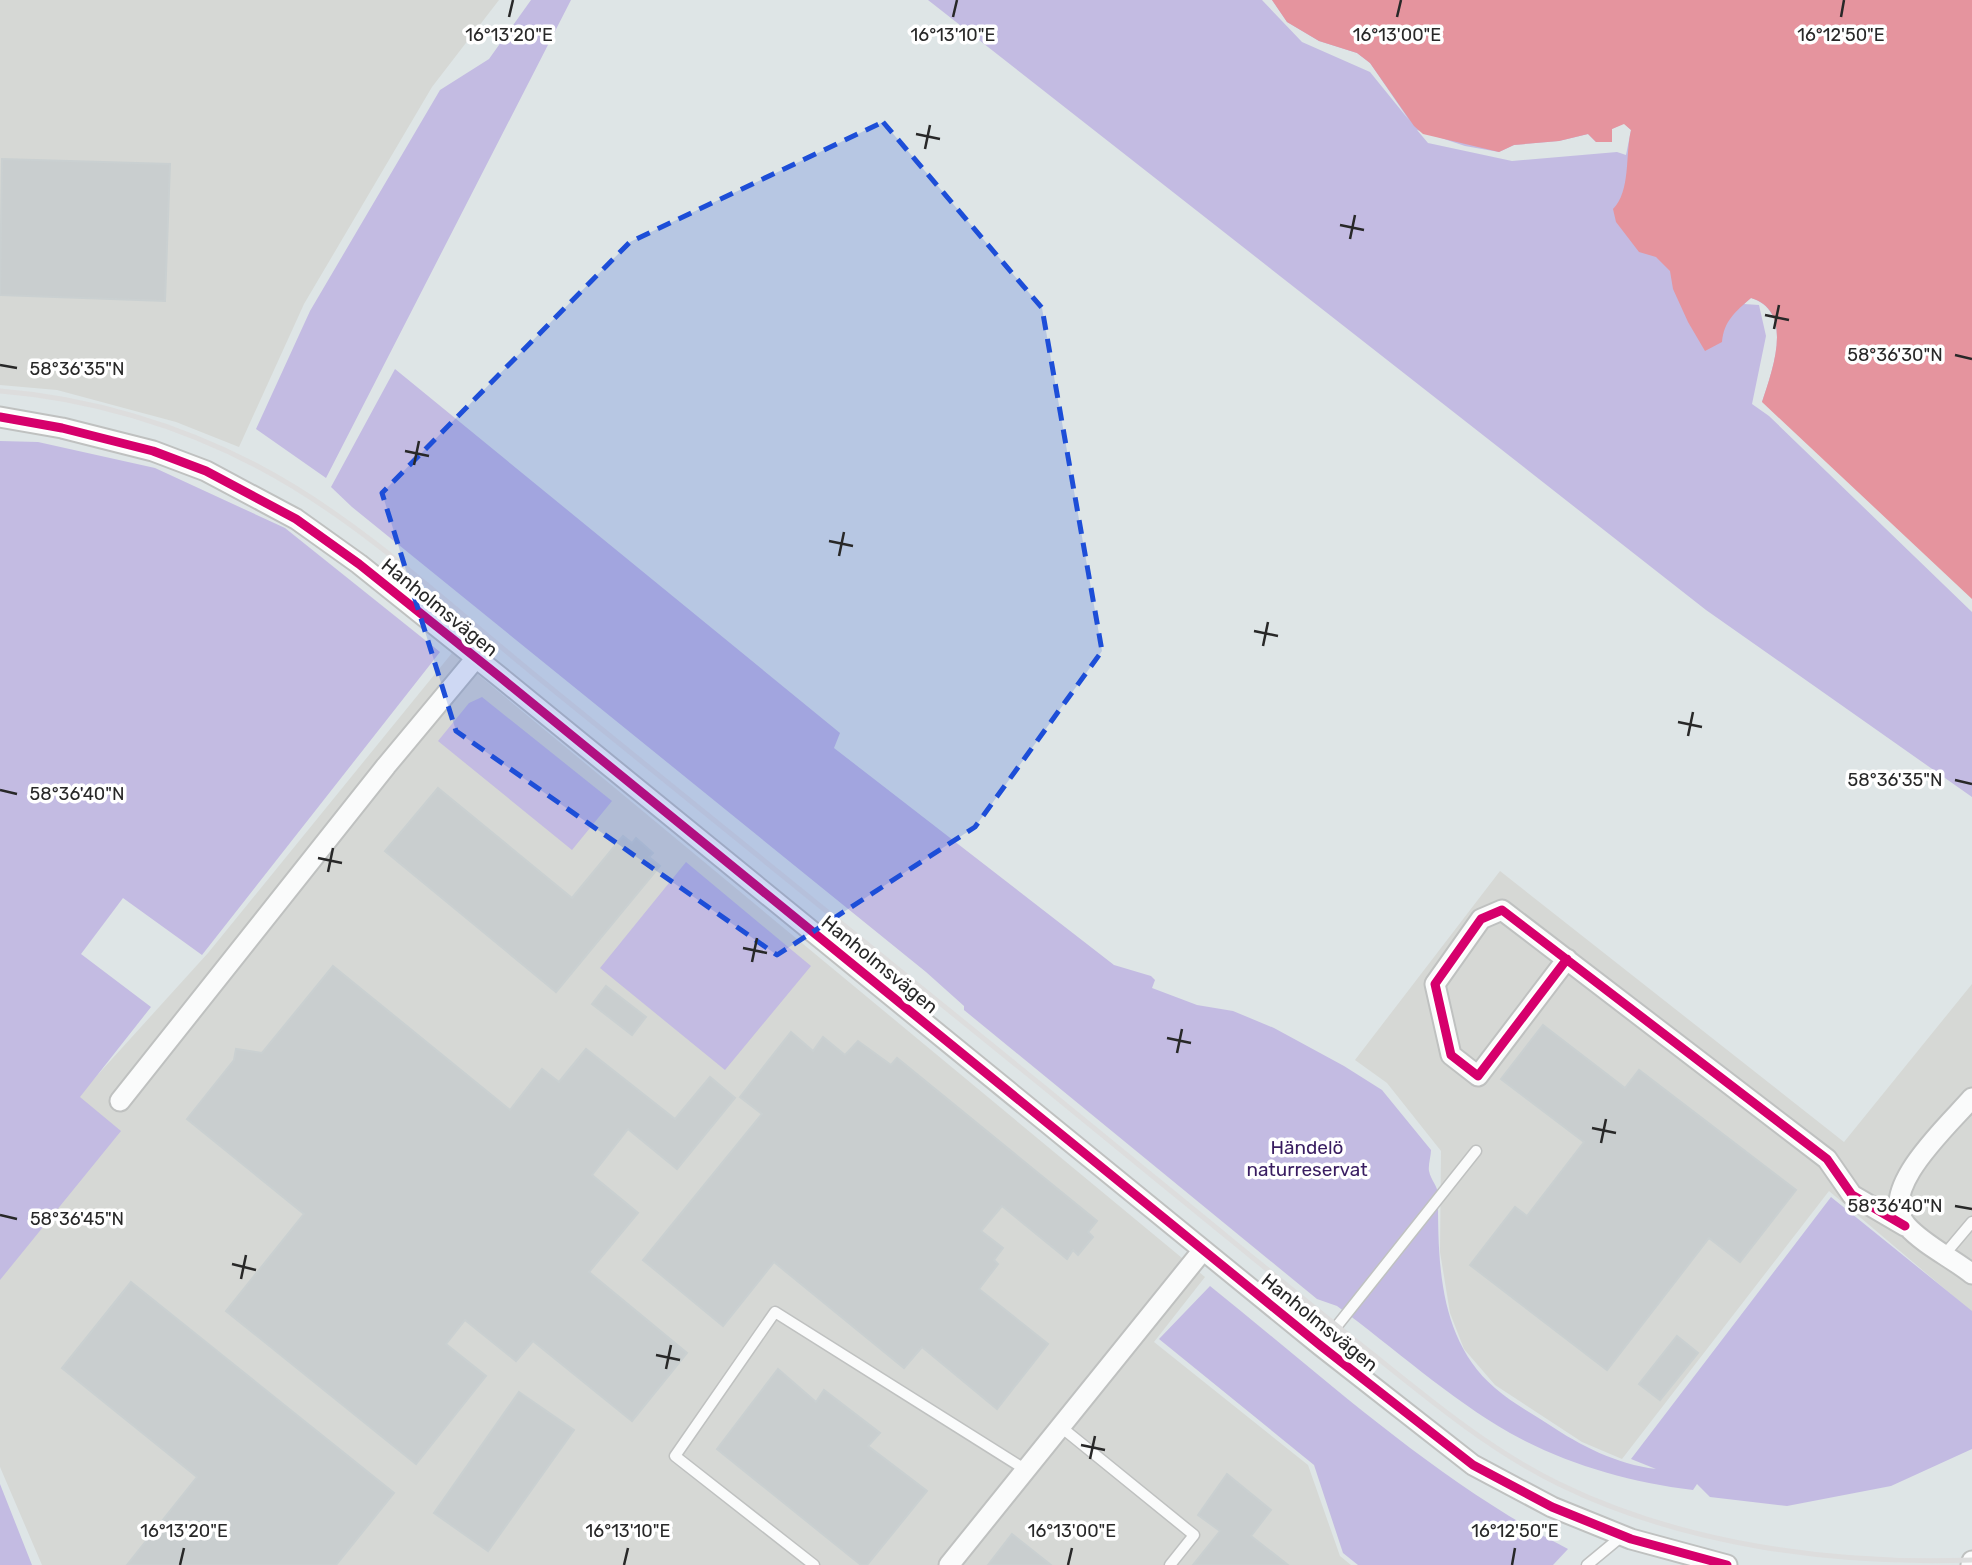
<svg xmlns="http://www.w3.org/2000/svg" width="1972" height="1565" viewBox="0 0 1972 1565" font-family="Rubik,sans-serif">
	<style>
		.industrial { fill: #d6d8d5 }
		.green { fill: #c3bbe2; fill-rule: evenodd }
		.water { fill: #e5949e }
		.building { fill: #c9cecf; stroke: #cad0d1; stroke-width: 2 }
		.lines { fill: none; stroke-linecap: round; stroke-linejoin: round }
		.service-casing { stroke: #bfc1c0; stroke-width: 13 }
		.minor-casing { stroke: #bfc1c0; stroke-width: 23 }
		.service { stroke: #fafbfb; stroke-width: 10 }
		.minor { stroke: #fafbfb; stroke-width: 19 }
		.rail { stroke: #ddd; stroke-width: 5 }
		.cycleway-casing { stroke: #fff; stroke-width: 13 }
		.cycleway { stroke: #d6006c; stroke-width: 9 }
		.marked { fill: #1d4ed8; fill-opacity: 0.2; stroke: #1d4ed8; stroke-width: 5; stroke-dasharray: 14 9; stroke-linejoin: round }
		.ticks { fill: none; stroke: #282828; stroke-width: 2.5 }
		.labels { text-anchor: middle; stroke-width: 7; stroke-linejoin: round; paint-order: stroke }
		.street-label { font-size: 19px; fill: #282828; stroke: #fff }
		.park-label { font-size: 19px; fill: #391d61; stroke: #fff }
		.ticks-label { font-size: 18px; text-anchor: middle; fill: #282828; stroke: #fff; stroke-width: 7; stroke-linejoin: round; paint-order: stroke }
	</style>
	<rect width="100%" height="100%" fill="#dee5e6"/>
	<path class="industrial" d="M0,0H499L432,87L304,304L239,447L176,422L57,390L0,385Z
		M452,653L1205,1277L1154,1342L1308,1465L1340,1556L1351,1565H42L0,1467V1228L73,1102L208,953Z
		M1500,871L1844,1142L1972,984V1312L1829,1191L1622,1459L1582,1442L1495,1385L1464,1349L1450,1313L1440,1252L1441,1151L1387,1083L1355,1060Z"/>
	<path class="green" d="M531,0H571L326,478L256,429L310,311L440,90L489,59Z
		M928,0H1262L1302,42L1370,72L1409,120L1370,63L1357,53L1319,41L1287,22L1272,0H1616L1786,258L1772,402H1762C1772,371 1795,312 1751,298L1744,304L1759,305L1766,336L1752,404L1769,416L1972,612V797L1706,610ZM1624,123L1631,130L1626,155L1617,152L1512,161L1428,143L1417,130L1465,146L1499,152L1514,145L1559,141L1588,134L1596,142H1612V129Z
		M395,369L840,733L834,748L1114,965L1151,976L1155,980L1152,988L1197,1005L1233,1011L1274,1028L1344,1066L1382,1090L1431,1150C1431,1156 1428,1165 1429,1171C1431,1181 1438,1185 1438,1196C1438,1264 1439,1340 1495,1388C1511,1402 1531,1413 1548,1424C1581,1446 1616,1464 1656,1469L1631,1459L1831,1197L1972,1311V1449L1891,1486L1787,1506L1710,1497L1697,1484L1693,1490C1629,1482 1566,1464 1510,1433C1449,1398 1394,1348 1337,1306L1317,1299L964,1010V1006L926,972L352,507L331,487Z
		M0,441L38,442L155,468L285,528L440,652L202,955L123,898L81,954L151,1007L80,1097L121,1131L0,1280Z
		M482,697L612,801L572,850L438,741L469,703Z
		M686,862L811,966L725,1070L600,968Z
		M1210,1286C1326,1379 1435,1481 1568,1549L1553,1565H1358L1343,1553L1314,1465L1159,1339Z
		M0,1484L32,1565H0Z"/>
	<path class="water" d="M1272,0H1972V599L1762,402C1772,371 1795,311 1751,298C1735,312 1724,321 1722,342L1705,351L1688,322L1673,289L1670,271L1656,257L1639,252L1616,222L1613,209C1631,191 1625,155 1631,130L1624,124L1612,129V142H1596L1588,134L1559,141L1514,145L1499,152L1423,134L1414,126L1370,63L1357,53L1319,41L1287,22Z"/>
	<path class="building" d="M2,159L170,164L165,301L0,295Z
		M438,788L572,898L623,836L632,843L636,838L653,853L649,857L660,866L556,992L385,851Z
		M333,966L510,1110L542,1069L559,1082L586,1049L675,1119L710,1077L735,1098L677,1169L628,1129L592,1175L638,1213L589,1272L687,1353L632,1421L533,1341L516,1361L465,1320L446,1344L486,1376L416,1464L226,1311L304,1214L187,1119L234,1060L236,1049L262,1053Z
		M606,986L646,1017L632,1035L592,1004Z
		M1543,1025L1625,1088L1639,1070L1796,1190L1740,1262L1709,1238L1607,1370L1470,1265L1515,1207L1527,1216L1584,1142L1501,1079Z
		M791,1032L813,1051L823,1037L845,1055L858,1041L891,1065L897,1058L1097,1221L1088,1232L1093,1237L1078,1255L1073,1250L1067,1259L1002,1206L981,1231L1003,1248L994,1260L998,1264L979,1289L1048,1344L997,1409L922,1347L904,1368L774,1262L723,1326L643,1260L762,1114L740,1097Z
		M131,1282L394,1493L336,1565H127L197,1477L62,1368Z
		M1677,1336L1698,1353L1660,1400L1639,1384Z
		M778,1369L816,1402L824,1390L880,1433L868,1446L927,1491L867,1565H861L717,1449Z
		M519,1392L574,1430L488,1551L434,1513Z
		M1227,1474L1271,1510L1251,1536L1288,1565H1193L1220,1531L1198,1515Z
		M1012,1534L1051,1565H988Z"/>
	<g class="lines">
		<g class="service-casing">
			<path id="service" d="M1945,1254L1972,1222
				M1321,1346L1476,1151
				M1061,1427L1194,1535L1170,1565
				M814,1565L675,1456L775,1312L1026,1470
				M1587,1565L1622,1536"/>
		</g>
		<g class="minor-casing">
			<path id="minor" d="M0,417L62,428L153,451L206,471L296,519L359,564L500,677L1321,1346L1473,1465L1552,1507L1631,1539L1727,1565
				M1567,959L1478,1076L1451,1055L1435,984L1481,919L1502,910L1827,1159L1852,1195L1905,1226
				M1972,1098C1950,1124 1874,1191 1907,1226C1924,1245 1952,1258 1972,1274
				M120,1101L386,766L476,658
				M949,1565L1203,1250
				M1971,1565L1972,1561"/>
		</g>
		<use href="#service" class="service"/>
		<use href="#minor" class="minor"/>
		<path class="rail" d="M0,391C89,398 180,425 259,467C360,520 452,608 541,680C746,845 951,1011 1155,1178C1228,1237 1301,1298 1375,1356C1432,1402 1493,1452 1559,1484C1684,1545 1834,1565 1972,1560"/>
		<g class="cycleway-casing">
			<path id="cycleway" d="M0,417L62,428L153,451L206,471L296,519L359,564L500,677L1321,1346L1473,1465L1552,1507L1631,1539L1727,1565
				M1567,959L1478,1076L1451,1055L1435,984L1481,919L1502,910L1827,1159L1852,1195L1905,1226"/>
		</g>
		<use href="#cycleway" class="cycleway"/>
	</g>
	<path class="marked" d="M883,122L1042,308L1102,651L975,827L777,955L456,731L382,493L630,242Z"/>
	<path class="ticks" d="M509,17L513,0M953,17L957,0M1397,17L1401,0M1841,17L1844,0M916,134L940,139M925,149L930,125M1340,225L1364,230M1350,239L1355,215M1765,315L1789,320M1774,329L1779,305M1955,355L1972,359M0,365L17,368M405,451L429,456M414,465L419,441M829,541L853,546M839,556L844,532M1254,631L1278,636M1263,646L1268,622M1678,722L1702,727M1688,736L1693,712M1955,780L1972,784M0,790L17,794M318,858L342,863M328,872L333,848M743,948L767,953M752,962L757,938M1167,1038L1191,1043M1177,1053L1182,1029M1592,1128L1616,1133M1601,1143L1606,1119M1955,1206L1972,1209M0,1215L17,1219M232,1264L256,1270M241,1279L246,1255M656,1355L680,1360M666,1369L671,1345M1081,1445L1105,1450M1090,1459L1095,1436M180,1565L184,1548M624,1565L628,1548M1068,1565L1072,1548M1512,1565L1515,1548"/>
	<g class="labels">
		<g class="street-label">
			<text transform="translate(440 607) rotate(39)" y="7">Hanholmsvägen</text>
			<text transform="translate(880 964) rotate(39)" y="7">Hanholmsvägen</text>
			<text transform="translate(1320 1322) rotate(39)" y="7">Hanholmsvägen</text>
		</g>
		<g class="park-label">
			<text x="1307" y="1154">Händelö<tspan x="1307" dy="22">naturreservat</tspan></text>
		</g>
	</g>
	<g class="ticks-label">
		<text x="509" y="41">16°13'20"E</text>
		<text x="953" y="41">16°13'10"E</text>
		<text x="1397" y="41">16°13'00"E</text>
		<text x="1841" y="41">16°12'50"E</text>
		<text x="1895" y="361">58°36'30"N</text>
		<text x="77" y="375">58°36'35"N</text>
		<text x="1895" y="786">58°36'35"N</text>
		<text x="77" y="800">58°36'40"N</text>
		<text x="1895" y="1212">58°36'40"N</text>
		<text x="77" y="1225">58°36'45"N</text>
		<text x="184" y="1537">16°13'20"E</text>
		<text x="628" y="1537">16°13'10"E</text>
		<text x="1072" y="1537">16°13'00"E</text>
		<text x="1515" y="1537">16°12'50"E</text>
	</g>
</svg>
